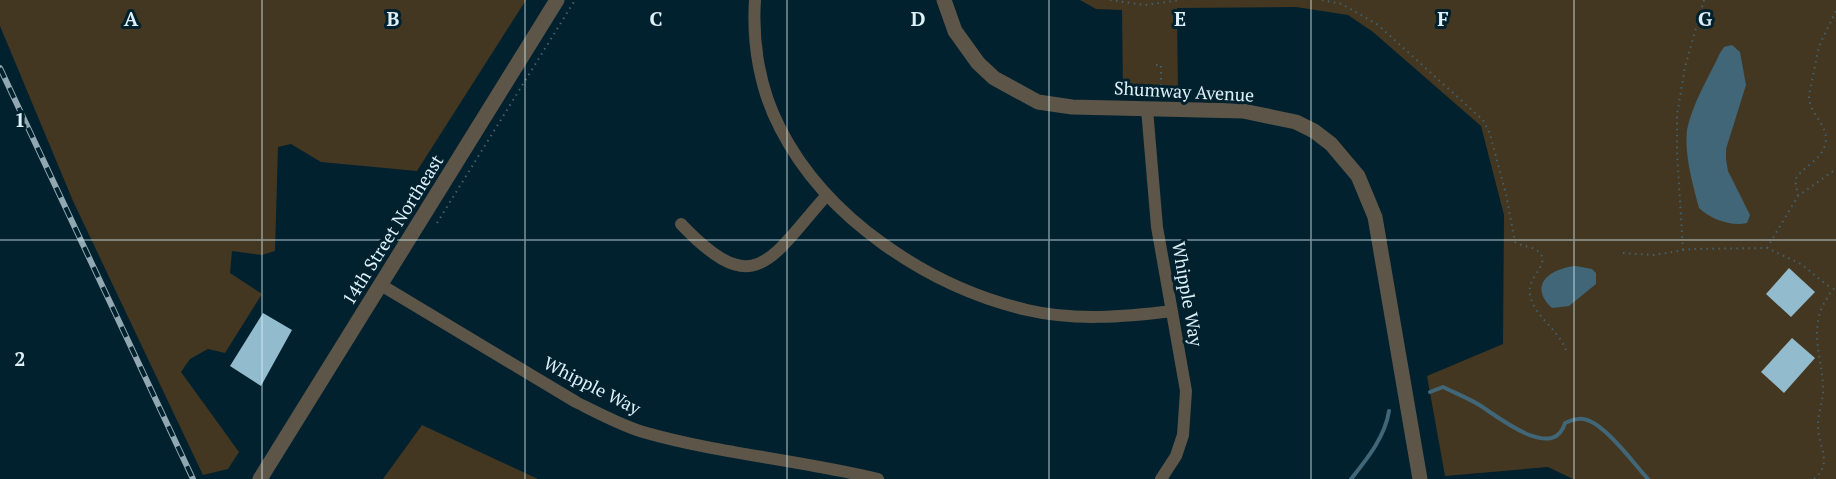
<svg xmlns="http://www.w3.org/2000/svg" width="1836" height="479" viewBox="0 0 1836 479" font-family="'PT Serif',serif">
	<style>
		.green { fill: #433721 }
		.water { fill: #406677 }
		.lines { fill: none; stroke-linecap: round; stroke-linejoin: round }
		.stream { stroke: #406677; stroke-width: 4 }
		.building { fill: #93bbce }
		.path { stroke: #44606b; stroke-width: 2; stroke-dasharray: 1.5 4.5; stroke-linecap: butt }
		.minor { stroke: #5c5548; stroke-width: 12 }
		.tertiary { stroke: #5c5548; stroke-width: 15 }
		.rail-casing { stroke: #91a8b2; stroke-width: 6 }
		.rail { stroke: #01212e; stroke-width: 4; stroke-dasharray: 11; stroke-linecap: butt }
		.grid { fill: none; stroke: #def0f8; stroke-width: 1.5; stroke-opacity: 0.55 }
		.labels { text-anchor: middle; stroke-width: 6; stroke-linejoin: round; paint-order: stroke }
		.street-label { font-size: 18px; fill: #def0f8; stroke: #01212e }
		.grid-label { font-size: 20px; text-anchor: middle; font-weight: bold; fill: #def0f8; stroke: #01212e; stroke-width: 6; stroke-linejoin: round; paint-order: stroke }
	</style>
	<rect width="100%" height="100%" fill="#01212e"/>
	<path class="green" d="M0,0H526L417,171L321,162L291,144L278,147L275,251L262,255L232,251L230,273L262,294L225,353L208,349L190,359L181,372L239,452L228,469L203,475L73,201L0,26Z
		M1080,0H1836V479H1573L1548,467L1445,476L1427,376L1503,344L1504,215L1481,126L1373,32L1348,15L1296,7L1177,8L1178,96L1123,94L1122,10L1096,9Z
		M422,425L538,479H383Z"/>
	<path class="water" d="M1732,45L1740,52L1746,85L1726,149V159L1728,171L1750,215L1747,223C1732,227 1710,219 1699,208C1693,186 1684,154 1687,130C1692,104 1709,77 1720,53L1724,47Z
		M1576,266L1592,269L1596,273V284L1569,306L1552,308C1527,285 1551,268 1576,266Z"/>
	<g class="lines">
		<path class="stream" d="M1430,392L1443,387C1455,393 1470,399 1481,406C1498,417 1554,462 1565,423C1570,421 1576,418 1583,419C1603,421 1634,464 1648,479
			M1351,479C1367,459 1385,437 1389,411"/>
	</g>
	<path class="building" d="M1789,268L1815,292L1791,317L1766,294Z
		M263,313L292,330L261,386L230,366Z
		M1792,338L1815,358L1784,393L1761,372Z"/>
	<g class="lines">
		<path class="path" d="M1110,0L1145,5L1181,0
			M1322,0L1342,4L1378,25L1483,120L1490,134L1506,194L1515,242C1522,247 1534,246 1540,253C1550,265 1526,278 1530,295C1535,318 1560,330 1567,353
			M1156,65H1161V96
			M1798,196L1795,180C1802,168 1815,163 1822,152C1836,127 1808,117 1809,95L1819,46L1836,11
			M437,223L575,0
			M1767,248L1798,196L1836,169
			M1683,250L1677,152V115L1685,67L1704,0
			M1623,253L1653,255L1691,249L1767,248L1801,264L1832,289
			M1814,479C1833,464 1819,447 1818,428C1817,414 1824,401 1823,387C1822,358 1810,334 1823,305C1827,299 1830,291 1836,287"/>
		<path class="minor" d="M755,0C752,43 760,90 780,128C826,219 929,287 1027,310C1074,321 1124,317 1172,311
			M1147,109L1157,227L1186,391L1183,435L1176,456L1161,479
			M681,224C756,303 770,258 827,195
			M381,285L576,402C598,413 620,425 643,432C720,454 801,460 878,479"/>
		<path class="tertiary" d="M944,0L955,31L978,63L994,78L1038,102L1072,107L1243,111L1296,122L1314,131L1331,144L1358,176L1375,217L1420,479
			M260,479L557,0"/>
		<g class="rail-casing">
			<path id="rail" d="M0,68L193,479"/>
		</g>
		<use href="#rail" class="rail"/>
	</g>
	<path class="grid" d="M262,0V479M525,0V479M787,0V479M1049,0V479M1311,0V479M1574,0V479M0,240H1836"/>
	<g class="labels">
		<g class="street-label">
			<text transform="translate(1184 92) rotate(3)" y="6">Shumway Avenue</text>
			<text transform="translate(393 230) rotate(-58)" y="6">14th Street Northeast</text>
			<text transform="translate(1187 294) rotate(80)" y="6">Whipple Way</text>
			<text transform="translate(592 386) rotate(27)" y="6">Whipple Way</text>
		</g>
	</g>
	<g class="grid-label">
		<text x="131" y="26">A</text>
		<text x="393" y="26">B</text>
		<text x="656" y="26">C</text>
		<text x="918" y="26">D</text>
		<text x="1180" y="26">E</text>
		<text x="1443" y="26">F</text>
		<text x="1705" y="26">G</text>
		<text x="20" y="127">1</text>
		<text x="20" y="366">2</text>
	</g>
</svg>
